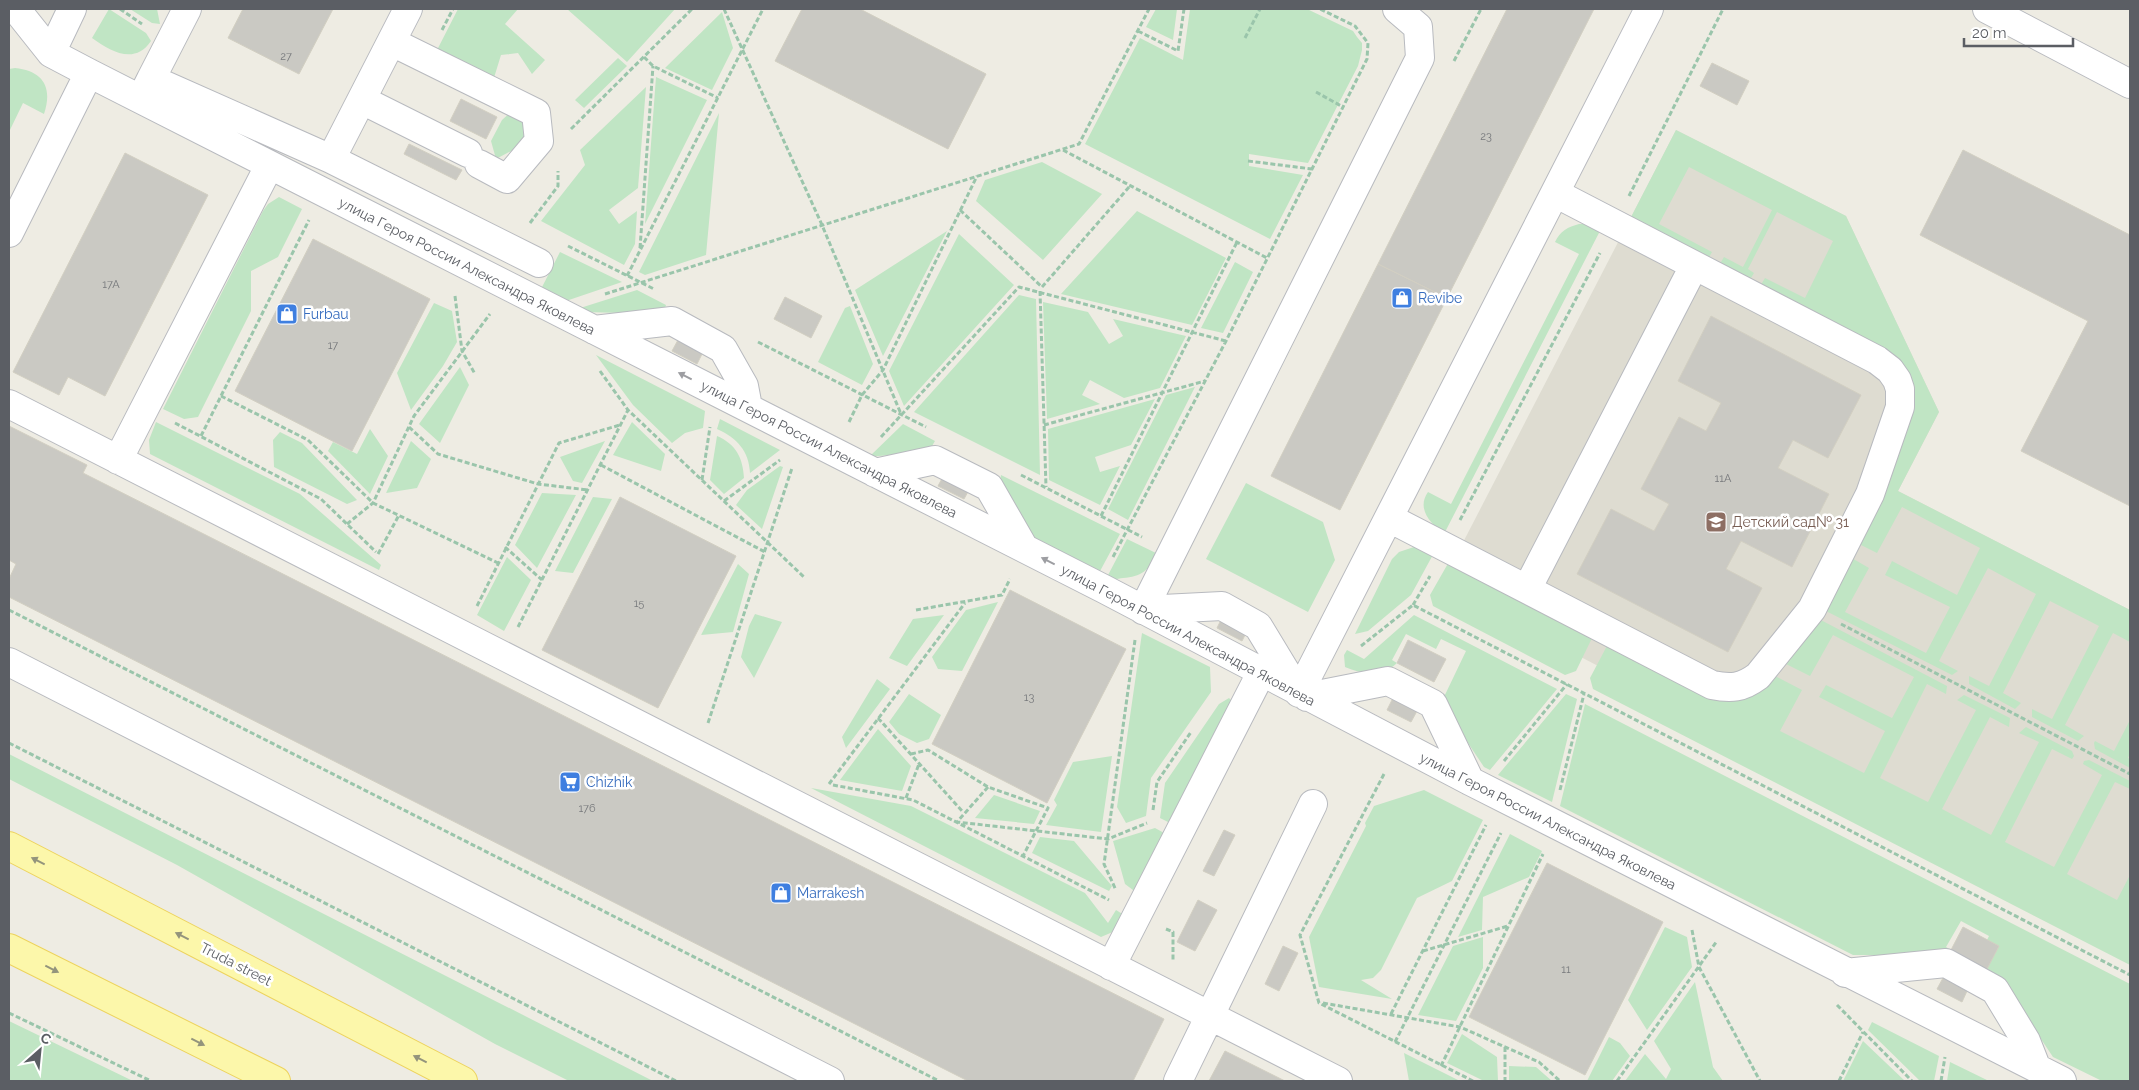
<svg xmlns="http://www.w3.org/2000/svg" width="2139" height="1090" viewBox="0 0 2139 1090" font-family="Raleway,sans-serif">
	<style>
		.education { fill: #dedcd1 }
		.green { fill: #c0e5c4 }
		.building { fill: #cac9c3; stroke: #d2cfc2 }
		.lines { fill: none; stroke-linecap: round; stroke-linejoin: round }
		.minor-casing { stroke: #b8babf; stroke-width: 30 }
		.major-casing { stroke: #edd35d; stroke-width: 30 }
		.path { stroke: #9ac5ab; stroke-width: 3; stroke-dasharray: 5 2.5; stroke-linecap: butt }
		.minor { stroke: #fff; stroke-width: 28 }
		.major { stroke: #fcf7aa; stroke-width: 28 }
		.oneway { fill: #9d9ea2 }
		.oneway2 { fill: #93947c }
		.labels { text-anchor: middle; stroke-width: 5; stroke-linejoin: round; paint-order: stroke }
		.number-label { font-size: 11px; fill: #77797c }
		.street-label { font-size: 14px; fill: #5b5e64; stroke: #fff }
		.shop-label { font-size: 14px; fill: #366cbe; stroke: #fff; text-anchor: start }
		.education-label { font-size: 14px; fill: #785e54; stroke: #fff; text-anchor: start }
	</style>
	<rect width="100%" height="100%" fill="#eeece3"/>
	<path class="education" d="M1676,130L1846,216L1939,412L1898,491L2130,610V940L1441,585Z"/>
	<path class="green" d="M109,9L146,33L151,41C135,65 111,52 92,38Z
		M130,9H157L160,24L152,23Z
		M458,9H518L505,24L545,60L532,74L518,53L501,55L493,81L436,52Z
		M567,9H675L627,62Z
		M1156,9H1177L1173,40L1146,27Z
		M1190,9H1307L1353,31L1357,37L1362,43V50L1358,66L1308,163L1249,154V166L1303,175L1270,239L1085,144L1140,38L1183,60Z
		M722,12L733,48L712,90L665,68Z
		M618,58L627,66L584,108L575,100Z
		M15,68C43,71 53,87 44,114L23,103L9,132V69Z
		M656,77L707,100L645,224Z
		M646,87L638,188L609,210L619,224L637,211L635,244L624,265L541,221L585,165L580,150Z
		M513,110L525,116L528,142L496,159L491,141L502,120Z
		M719,113L706,255L645,275L639,272Z
		M1676,130L1846,216L1939,412L1898,491L2130,610V642L2113,633L2065,725L2084,736L2078,741L2032,717V709L2052,719L2099,626L2050,601L2003,693L2021,703L2015,709L1969,684V676L1989,686L2036,594L1988,568L1939,661L1958,671L1952,675L1822,609L1850,557L1869,568L1845,612L1926,653L1950,607L1885,575L1892,561L1957,595L1980,548L1902,507L1877,553L1857,543L1912,395L1759,288L1765,278L1805,298L1833,241L1777,212L1748,269L1754,273L1748,283L1718,267L1724,257L1743,267L1772,210L1689,167L1659,224L1712,252L1707,261L1629,221Z
		M1042,162L1102,194L1043,260L976,201L985,180Z
		M279,197L302,209L278,257L251,271V311L198,417L184,419L163,409L263,211L268,204Z
		M1137,211L1226,258L1192,325L1061,294Z
		M1579,224H1586L1601,229L1444,534C1431,524 1416,509 1428,492L1451,504L1579,254L1555,242C1560,231 1568,227 1579,224Z
		M947,231L883,356L855,290Z
		M959,234L1014,285L904,406L889,371Z
		M560,252L622,282L563,302L540,291Z
		M1235,262L1253,272L1223,333L1201,328Z
		M637,290L666,305L663,314L584,312L577,309Z
		M1019,295L1036,299L1040,475L914,412Z
		M1043,302L1088,312L1109,344L1123,336L1113,319L1186,336L1160,388L1124,398L1090,380L1082,395L1100,404L1047,419Z
		M434,303L452,311L457,342L443,366L411,410L397,373Z
		M850,306L873,364L862,385L818,362L845,308Z
		M596,355L705,411L703,428L685,433L672,443L633,405Z
		M460,367L469,385L440,443L419,424Z
		M1195,387L1128,520L1108,509L1166,395Z
		M1155,399L1131,445L1095,457L1100,472L1120,466L1100,505L1049,480L1048,429Z
		M720,419L780,450L750,473C749,451 737,438 717,429Z
		M156,422L300,494L381,565L379,570L150,454L149,440Z
		M632,422L665,454L661,471L613,455Z
		M903,424L935,441L929,451L869,457Z
		M370,429L388,456L370,494L328,451L333,442L357,454Z
		M280,432L302,443L357,500L347,504L274,467L273,440Z
		M717,436C736,444 743,458 744,478L724,494L710,480Z
		M411,441L431,459L417,488L386,493Z
		M605,441L582,483L573,481L560,457Z
		M780,466L783,467L762,529L736,505L747,490Z
		M1001,475L1120,534L1099,573L1037,542L999,487Z
		M1246,483L1323,522L1335,560L1308,612L1206,559Z
		M542,493L576,495L537,568L515,545Z
		M593,497L612,499L573,573L555,571Z
		M1127,539L1158,554C1149,570 1141,577 1123,578C1117,579 1112,580 1107,577Z
		M1414,547L1435,551L1411,595L1368,631L1355,634L1392,559L1399,552Z
		M507,557L531,580L504,631L477,615Z
		M1450,560L1594,634L1576,671L1565,675L1433,606L1430,595Z
		M738,564L749,574L733,632L701,635Z
		M998,602L962,671L938,669L932,657L966,610Z
		M755,614L782,622L754,678L741,657L749,626Z
		M944,615L907,666L889,658L913,619Z
		M1414,615L1557,689L1490,770L1484,767L1460,731L1443,699L1466,651L1441,639L1436,649L1406,634L1392,660L1397,663C1382,678 1362,674 1345,667L1344,655L1347,650L1364,659Z
		M1817,618L1947,686L1946,694L1927,684L1880,778L1928,802L1976,710L1957,700L1964,695L2010,718L2009,727L1990,717L1942,809L1991,835L2039,742L2019,733L2026,727L2072,751L2074,756L2072,759L2052,749L2005,842L2054,867L2102,775L2083,764L2084,761L2089,760L2130,781V789L2115,782L2067,874L2117,900L2130,875V965L1593,689L1590,678L1609,642L1707,693L1773,675L1802,690L1780,731L1864,773L1885,731L1819,697L1826,685L1892,718L1914,677L1833,635L1810,676L1782,662Z
		M1142,633L1210,667L1211,692L1151,778L1146,816L1126,823L1117,807Z
		M877,679L890,689L846,748L842,737Z
		M909,694L941,715L929,739L917,743L899,734L889,722Z
		M1566,694L1577,699L1552,802L1498,775Z
		M1229,698L1233,702L1172,824L1160,818L1165,783L1219,704Z
		M1585,704L2130,984V1081H2102L2053,1057L1999,976L1987,969L1999,946L1987,940L1989,936L1961,921L1946,947L1951,950L1948,955H1853L1560,806Z
		M2130,720V753L2128,758L2130,759V768L2095,749L2094,743L2095,741L2114,751Z
		M878,729L911,766L902,791L840,780Z
		M9,754L653,1081H569L495,1044L177,865L9,779Z
		M1112,756L1101,832L1046,825L1057,805L1054,800L1073,762Z
		M811,788L911,806L1085,893L1108,923L1116,910L1124,915L1115,931L1101,937Z
		M1424,790L1483,820L1452,881L1417,898L1381,970L1373,978L1361,980L1392,999L1319,987L1309,937L1366,826L1365,823L1374,806Z
		M994,795L1040,811L1034,824L975,818Z
		M1155,828L1166,834L1137,893L1125,884L1113,841Z
		M1510,834L1542,851L1529,877L1483,897L1482,930L1458,937Z
		M1040,837L1074,841L1112,886L1109,891L1032,853Z
		M1665,927L1687,937L1692,967L1647,1030L1628,1000Z
		M1483,937V968L1456,1021L1418,1015L1453,946Z
		M1695,982L1713,1067L1723,1081H1625L1645,1054L1666,1079L1671,1069L1654,1041Z
		M9,1021L133,1081H9Z
		M1872,1022L1939,1056L1934,1081H1920L1868,1030Z
		M1462,1034L1497,1057L1498,1081H1484L1447,1063Z
		M1609,1037L1620,1043L1630,1056L1612,1081H1587Z
		M1863,1041L1905,1081H1843Z
		M1404,1053L1460,1081H1409Z
		M1950,1062L1989,1081H1947Z
		M1509,1066L1536,1067L1552,1081H1509Z"/>
	<path class="building" d="M243,9H333L299,74L228,38Z
		M802,9H860L986,74L948,149L775,61Z
		M1507,9H1594L1447,298L1378,264Z
		M1712,63L1749,81L1737,105L1700,86Z
		M461,99L497,117L486,139L450,121Z
		M409,144L462,170L456,180L404,154Z
		M1963,150L2130,235V506L2021,451L2088,321L1920,235Z
		M125,153L208,195L105,396L68,377L59,395L13,372Z
		M313,239L430,299L352,451L235,391Z
		M1378,264L1447,298L1340,510L1271,476Z
		M785,297L822,316L811,338L774,319Z
		M1711,316L1861,395L1828,458L1793,440L1778,468L1829,494L1792,567L1741,541L1726,569L1762,588L1728,652L1577,574L1611,509L1654,531L1669,504L1641,489L1679,417L1706,431L1721,403L1678,381Z
		M678,340L703,352L697,364L672,351Z
		M9,426L87,465L83,473L1164,1019L1133,1081H968L9,597V579L16,564L9,560Z
		M944,475L970,488L964,499L938,486Z
		M620,497L736,556L658,708L542,650Z
		M1010,590L1126,649L1047,803L932,744Z
		M1223,616L1248,629L1242,641L1217,628Z
		M1408,640L1446,659L1434,682L1397,663Z
		M1393,698L1417,711L1411,722L1387,710Z
		M1224,830L1235,835L1214,876L1203,871Z
		M1547,863L1663,922L1585,1075L1469,1017Z
		M1198,900L1217,910L1195,951L1177,942Z
		M1963,927L1999,946L1987,969L1951,950Z
		M1283,946L1298,953L1279,991L1265,984Z
		M1943,978L1967,991L1962,1002L1937,989Z
		M1225,1051L1285,1081H1209Z"/>
	<g class="lines">
		<g class="minor-casing">
			<path id="minor" d="M16,9L51,53L89,73L1104,589L1470,781L2062,1081
				M1987,9L2130,84
				M392,42L536,113L539,141L507,179L479,164
				M51,53L72,9
				M151,79L187,9
				M141,99L151,79L331,159L539,263
				M362,100L468,153
				M331,159L408,9
				M9,233L89,73
				M594,330L672,321L723,349L744,386L748,407
				M9,404L1338,1081
				M118,460L269,166
				M875,473L935,460L989,487L1024,548
				M1389,518L1712,685C1731,689 1742,688 1758,676L1812,609L1870,494L1900,407V389L1897,380L1890,370L1877,360L1555,193
				M1527,589L1694,266
				M9,662L830,1081
				M1298,692L1258,626L1222,606L1143,610L1420,58L1418,27L1397,9
				M1299,693L1649,9
				M1307,697L1388,681L1433,704L1470,781
				M1111,966L1261,673
				M1845,973L1946,963L1995,990L2026,1041L2037,1069
				M1178,1081L1313,804"/>
		</g>
		<g class="major-casing">
			<path id="major" d="M9,846L463,1081
				M9,948L276,1081"/>
		</g>
		<path class="path" d="M120,9L142,24
			M724,9L822,225L901,414
			M442,30L453,9
			M1138,31L1178,51L1184,9
			M1245,38L1260,9
			M644,57L653,66L718,98
			M1454,61L1481,9
			M1316,92L1343,107
			M571,129L692,9
			M1063,150L1267,258
			M1248,161L1312,169
			M1629,196L1723,9
			M960,210L1042,287L1130,186
			M530,223L558,186V171
			M568,246L654,289
			M640,248L653,66
			M627,276L763,9
			M1040,291L1046,487
			M605,294L1079,144L1149,9
			M455,296L462,351L475,374
			M758,342L926,427
			M600,371L628,410L805,578
			M221,396L308,440L373,503L498,563
			M849,422L862,395L883,370L977,176
			M175,423L321,499L376,552
			M1044,425L1205,381
			M409,427L438,454L538,484L588,490
			M201,436L309,220
			M881,437L1019,287L1226,341
			M601,465L765,552
			M1021,475L1142,537
			M702,480L710,427
			M724,501L780,460
			M1101,516L1237,242
			M1460,520L1600,253
			M347,524L373,503L414,416L490,314
			M505,547L542,580
			M378,554L399,515
			M1113,557L1226,341L1367,59L1368,43L1355,26L1320,9
			M1413,605L1430,576
			M477,606L559,443L620,425
			M9,610L939,1081
			M916,610L1002,595L1010,579
			M1841,624L2130,774
			M518,627L628,410
			M1361,646L1413,605L2130,975
			M878,718L963,812
			M708,723L792,468
			M9,743L676,1081
			M911,754L928,750L988,787L1048,808L1023,856
			M1504,761L1567,684
			M1384,774L1300,935L1319,1003L1473,1081
			M829,784L965,603
			M833,785L913,800L1109,900
			M988,787L957,822L1108,839L1147,823
			M1560,790L1584,694
			M906,798L919,764
			M1153,810L1157,782L1191,732
			M1115,888L1104,864L1135,640
			M1166,929L1173,932V961
			M1692,930L1699,967L1760,1081
			M1423,951L1508,926
			M1323,1003L1460,1027L1539,1062L1560,1081
			M1837,1005L1912,1081
			M9,1013L151,1081
			M1391,1014L1486,825
			M1395,1042L1501,833
			M1505,1047V1081
			M1441,1066L1543,854
			M1617,1081L1717,941
			M1839,1081L1863,1032
			M1941,1081L1945,1057"/>
		<use href="#minor" class="minor"/>
		<use href="#major" class="major"/>
	</g>
	<defs><path id="oneway-solid" d="M-6-.8H1V-3.2L6.5 0L1 3.2V.8H-6Z" transform="scale(1.25)"/></defs>
	<g class="oneway">
		<use href="#oneway-solid" transform="translate(685 376) rotate(-153)"/>
		<use href="#oneway-solid" transform="translate(1048 561) rotate(-153)"/>
	</g>
	<g class="oneway2">
		<use href="#oneway-solid" transform="translate(38 861) rotate(-153)"/>
		<use href="#oneway-solid" transform="translate(182 936) rotate(-153)"/>
		<use href="#oneway-solid" transform="translate(52 969) rotate(27)"/>
		<use href="#oneway-solid" transform="translate(198 1042) rotate(27)"/>
		<use href="#oneway-solid" transform="translate(420 1059) rotate(-153)"/>
	</g>
	<defs>
		<g id="shop-square" transform="scale(1.125)"><rect x="-9" y="-9" width="18" height="18" rx="4" fill="#3f7fe0" stroke="#fff"/><path d="M-5-2.5h2.3a2.7 3.5 0 0 1 5.4 0H5L5.5 6h-11ZM-1.5-2.5h3a1.5 2.3 0 0 0-3 0Z" fill="#fff"/></g>
		<g id="school-square" transform="scale(1.125)"><rect x="-9" y="-9" width="18" height="18" rx="4" fill="#8d6e63" stroke="#fff"/><path d="M0-5L7-2L0 1L-7-2ZM-4 1L0 2.5L4 1V4Q0 6-4 4Z" fill="#fff"/></g>
		<g id="supermarket-square" transform="scale(1.125)"><rect x="-9" y="-9" width="18" height="18" rx="4" fill="#3f7fe0" stroke="#fff"/><path d="M-6-5.5h2.5l.6 2H6L4.5 2H-2.5L-4.4-4H-6ZM-1.5 3.2a1.3 1.3 0 1 0 .1 0ZM3 3.2a1.3 1.3 0 1 0 .1 0Z" fill="#fff"/></g>
	</defs>
	<g fill-rule="evenodd">
		<use href="#shop-square" x="1402" y="298"/>
		<use href="#shop-square" x="287" y="314"/>
		<use href="#school-square" x="1716" y="522"/>
		<use href="#supermarket-square" x="570" y="782"/>
		<use href="#shop-square" x="781" y="893"/>
	</g>
	<g class="labels">
		<g class="number-label">
			<text x="286" y="60">27</text>
			<text x="1486" y="140">23</text>
			<text x="111" y="288">17А</text>
			<text x="333" y="349">17</text>
			<text x="1723" y="482">11А</text>
			<text x="639" y="607">15</text>
			<text x="1029" y="701">13</text>
			<text x="587" y="812">176</text>
			<text x="1566" y="973">11</text>
		</g>
		<g class="street-label">
			<text transform="translate(467 266) rotate(27)" y="5">улица Героя России Александра Яковлева</text>
			<text transform="translate(829 449) rotate(27)" y="5">улица Героя России Александра Яковлева</text>
			<text transform="translate(1188 635) rotate(28)" y="5">улица Героя России Александра Яковлева</text>
			<text transform="translate(1548 821) rotate(27)" y="5">улица Героя России Александра Яковлева</text>
			<text transform="translate(236 964) rotate(27)" y="5">Truda street</text>
		</g>
		<g class="shop-label">
			<text x="1418" y="303">Revibe</text>
			<text x="303" y="319">Furbau</text>
			<text x="586" y="787">Chizhik</text>
			<text x="797" y="898">Marrakesh</text>
		</g>
		<g class="education-label">
			<text x="1732" y="527">Детский сад№ 31</text>
		</g>
	</g>
	<rect width="2139" height="1090" fill="none" stroke="#5b5e64" stroke-width="20"/>
	<g transform="translate(40 1050) rotate(27)" stroke="#ffffff" stroke-width="4" paint-order="stroke">
	<path d="M0-4L9 19L0 12L-9 19Z" fill="#5b5e64"/>
	<text y="-8" font-size="14" font-weight="bold" text-anchor="middle" fill="#5b5e64">С</text>
	</g>
	<path d="M1964 38v8h109v-8" fill="none" stroke="#5b5e64" stroke-width="2.5"/>
	<text x="1972" y="38" font-size="15" fill="#5b5e64" stroke="#ffffff" stroke-width="4" paint-order="stroke">20 m</text>
</svg>
